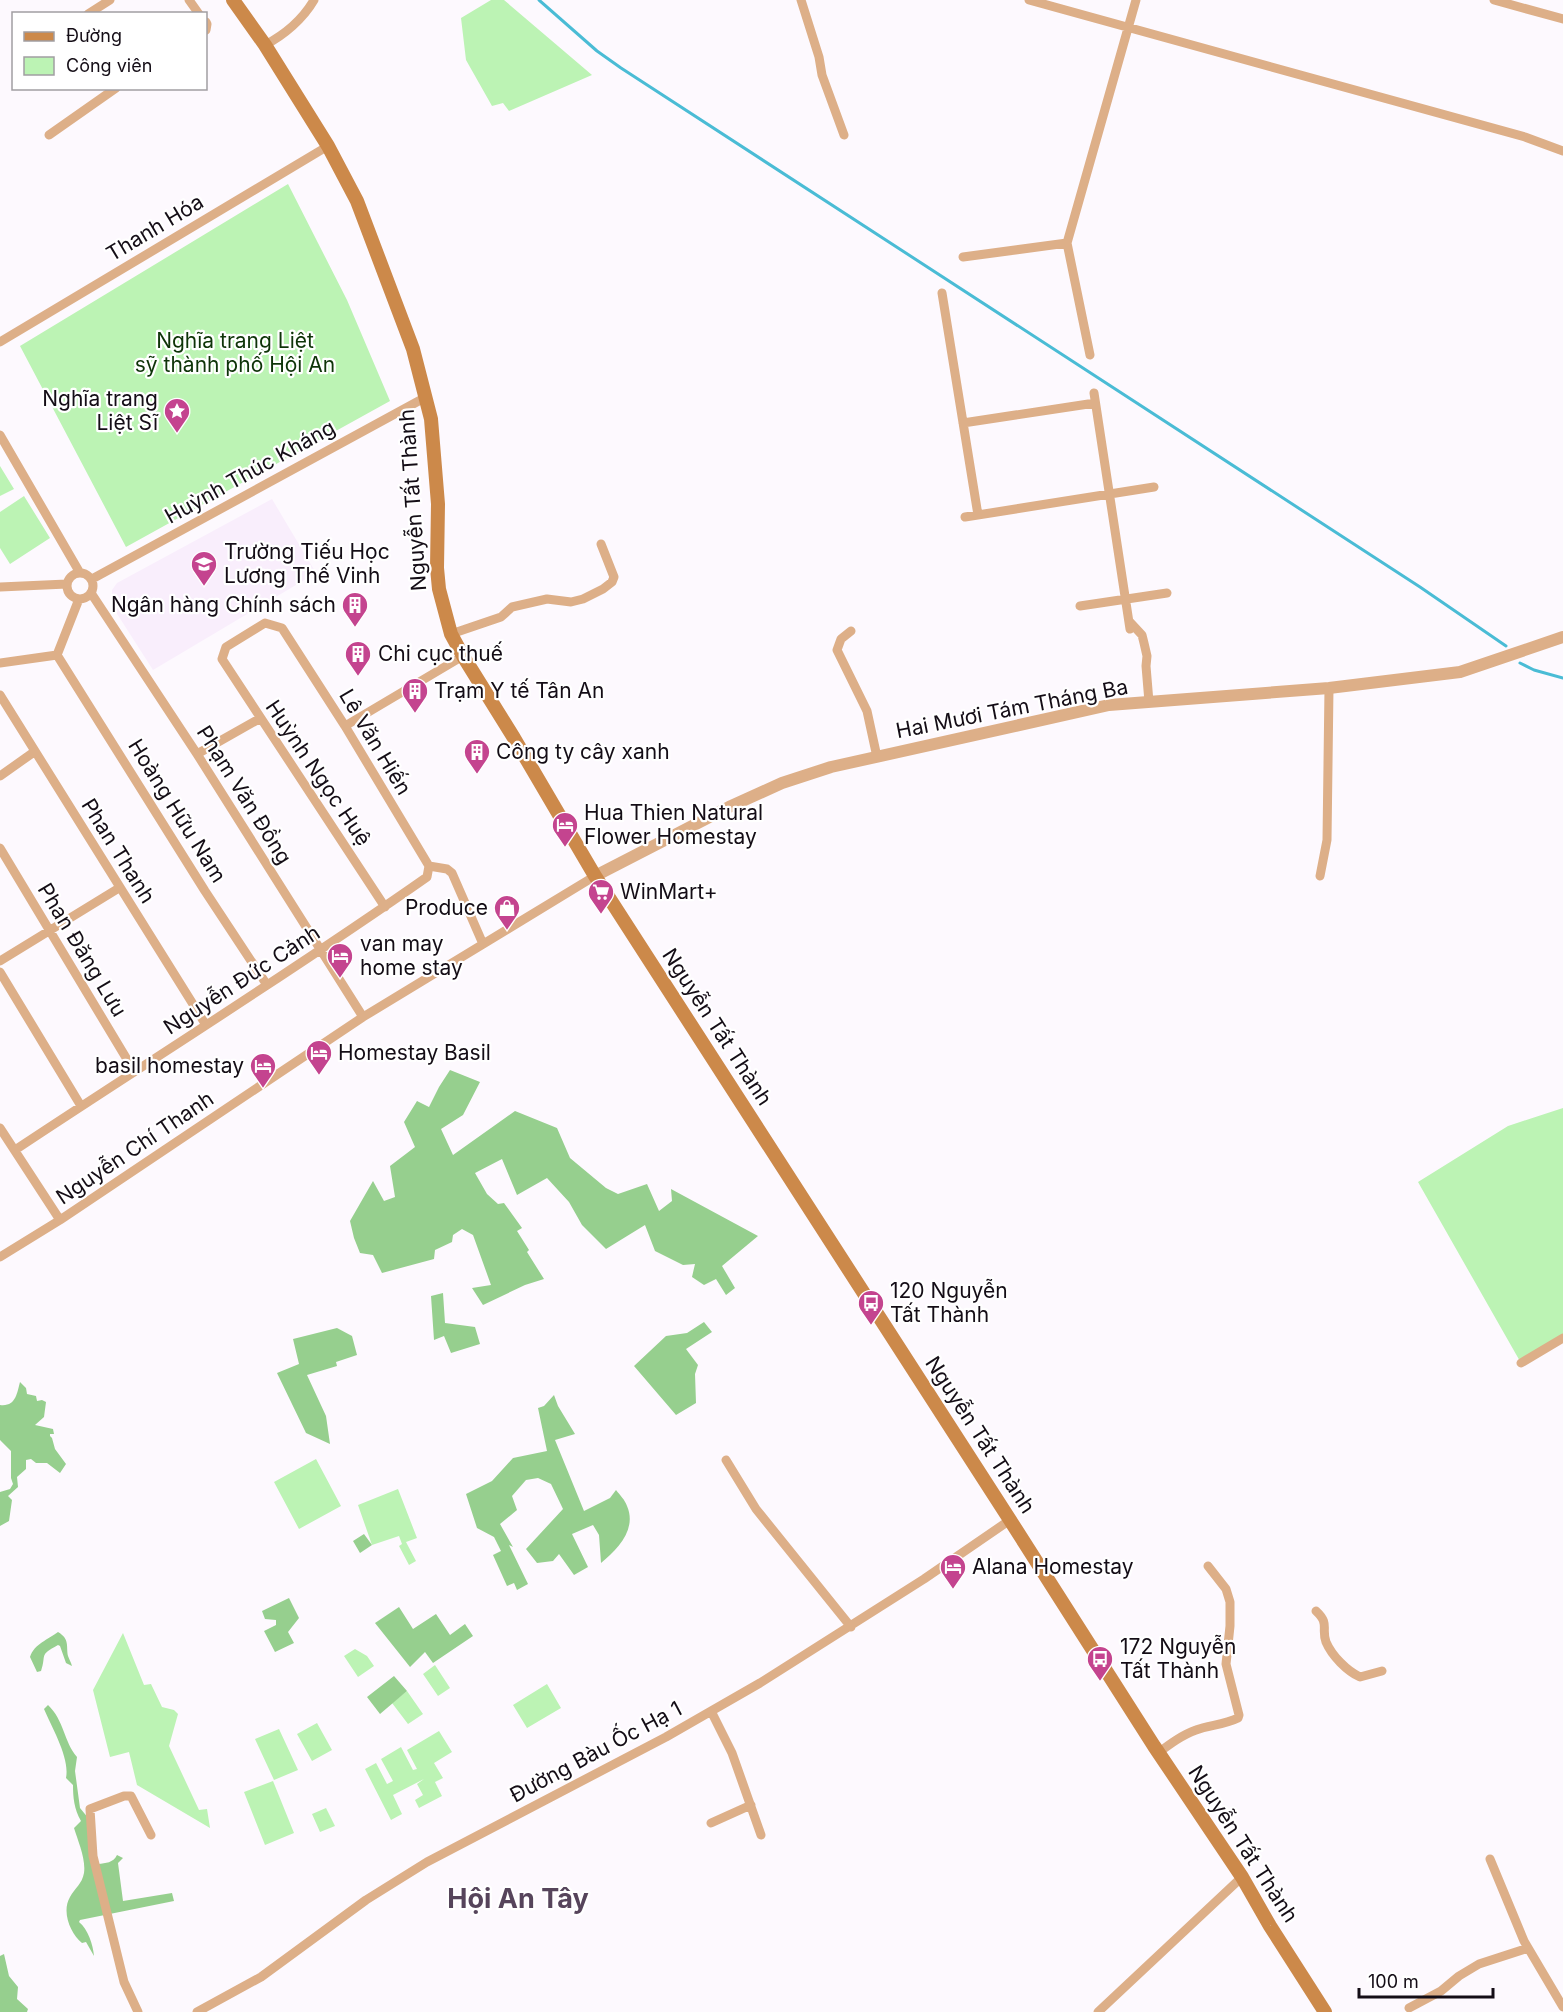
<svg xmlns="http://www.w3.org/2000/svg" width="1563" height="2012" viewBox="0 0 1563 2012" font-family="Inter,sans-serif">
	<style>
		.built { fill: #f9eefc }
		.green { fill: #bcf3b4 }
		.forest { fill: #96cf8e }
		.lines { fill: none; stroke-linecap: round; stroke-linejoin: round }
		.stream { stroke: #4abcd5; stroke-width: 3 }
		.minor { stroke: #ddaf88; stroke-width: 9 }
		.tertiary { stroke: #ddaf88; stroke-width: 12 }
		.secondary { stroke: #cc894a; stroke-width: 14 }
		.labels { text-anchor: middle; stroke-width: 4.5; stroke-linejoin: round; paint-order: stroke }
		.street-label { font-size: 21px; fill: #140d16; stroke: #fff }
		.park-label { font-size: 21px; fill: #0e3408; stroke: #fff }
		.poi-label { font-size: 21px; fill: #140d16; stroke: #fff; text-anchor: start }
		.district-label { font-size: 27px; font-weight: bold; fill: #56445b; stroke: #fff }
	</style>
	<rect width="100%" height="100%" fill="#fdf9fe"/>
	<path class="built" d="M272,499L316,573L153,670L112,606V590L117,583Z"/>
	<path class="green" d="M491,0H504L592,75L509,111L503,103L492,106L466,60L461,18Z
		M288,184L347,300L390,401L126,547L20,346Z
		M0,466L14,489L0,496Z
		M24,496L50,538L10,564L0,548V512Z
		M1563,1108V1338L1521,1363L1418,1182L1508,1126Z
		M316,1459L341,1506L299,1529L274,1482Z
		M398,1489L417,1538L406,1542L416,1561L409,1565L399,1546L402,1544L399,1536L372,1545L358,1505Z
		M123,1633L144,1685L151,1684L162,1707L174,1710L178,1714L169,1746L199,1810L207,1809L210,1828L137,1785L129,1752L110,1757L93,1690Z
		M355,1649L367,1656L374,1666L358,1677L344,1656Z
		M435,1665L450,1688L438,1696L423,1674Z
		M547,1684L561,1708L527,1728L513,1705Z
		M407,1691L423,1714L408,1724L392,1703Z
		M317,1723L332,1750L312,1761L297,1734Z
		M279,1729L298,1770L274,1780L255,1739Z
		M439,1731L452,1752L434,1763L443,1778L435,1782L442,1796L419,1808L415,1800L423,1795L417,1784L424,1779L393,1795L402,1814L391,1820L365,1769L376,1763L387,1784L393,1781L381,1759L401,1747L413,1770L417,1769L407,1750Z
		M273,1781L294,1833L265,1845L244,1792Z
		M326,1808L335,1826L320,1832L312,1814Z"/>
	<path class="forest" d="M450,1070L480,1082L463,1115L441,1129L453,1155L515,1111L557,1128L570,1158L606,1188L618,1194L647,1184L659,1211L672,1201L671,1189L758,1236L722,1266L735,1288L726,1295L716,1279L704,1285L692,1277L695,1264L683,1265L655,1251L645,1225L606,1249L582,1225L569,1202L547,1178L517,1195L502,1159L475,1173L487,1194L498,1204L504,1203L522,1228L517,1231L529,1250L527,1252L544,1279L525,1285L483,1305L472,1288L491,1285L473,1235L462,1229L453,1235L452,1242L435,1250L434,1259L382,1273L373,1255L360,1253L354,1238L350,1221L373,1181L384,1201L395,1197L390,1166L415,1147L404,1122L417,1101L429,1107L439,1087Z
		M443,1293L445,1323L475,1327L480,1344L451,1353L444,1336L434,1340L431,1296Z
		M704,1322L712,1332L686,1349L698,1365L695,1374L696,1403L676,1415L634,1366L666,1336L687,1333Z
		M337,1328L352,1336L357,1355L336,1362L337,1366L307,1375L326,1416L330,1444L306,1433L277,1373L299,1364L293,1339Z
		M20,1382L26,1388L27,1394L36,1396L37,1401L42,1400L46,1402L44,1417L35,1425L53,1429L54,1434H50V1436L52,1438L55,1449L66,1464L60,1473L47,1463H36L31,1459L26,1460V1469L17,1477L18,1487L8,1496L12,1500L9,1521L0,1526V1492L10,1489L13,1484L11,1478V1451L0,1440V1405C16,1407 17,1393 20,1382Z
		M554,1395L558,1406L575,1434L555,1440L584,1511L610,1498L616,1490C620,1495 625,1500 627,1506C637,1529 618,1549 601,1563L599,1535L593,1525L572,1534L588,1567L574,1575L559,1554L553,1561L537,1563L526,1549L563,1509L551,1484L538,1478L526,1480L512,1496L517,1510L500,1524L513,1547L509,1545L528,1584L517,1590L514,1583L507,1586L493,1555L501,1551L494,1537L477,1528L466,1494L492,1481L513,1458L547,1451L538,1408L544,1406Z
		M364,1534L372,1545L360,1553L353,1541Z
		M289,1598L299,1618L288,1632L294,1643L275,1652L264,1631L276,1625V1620L265,1619L262,1611Z
		M399,1607L413,1629L436,1614L450,1635L465,1624L473,1636L433,1663L425,1652L410,1667L375,1623Z
		M58,1632C70,1639 66,1646 68,1656C69,1659 71,1662 72,1666L66,1663L60,1646L58,1645C38,1656 47,1654 41,1671L37,1672L30,1657C34,1644 49,1639 58,1632Z
		M394,1676L407,1691L380,1714L367,1697Z
		M48,1705C64,1720 64,1742 77,1757L75,1771L80,1808L89,1819L98,1864C106,1863 113,1863 117,1855L123,1858L118,1863L123,1901L172,1893L174,1901L80,1920L79,1922C88,1929 93,1945 94,1956L86,1942L82,1943C71,1934 61,1912 70,1897C75,1888 82,1884 84,1873C86,1859 78,1841 74,1828L81,1821C74,1809 73,1797 73,1785L66,1778C70,1758 52,1728 44,1709Z
		M4,1954L9,1976L18,1987L17,1999L28,2009L27,2012H0V1956Z"/>
	<g class="lines">
		<path class="stream" d="M539,0L597,51L621,68L1420,587L1506,646
			M1520,663L1534,670L1563,678"/>
		<path class="minor" d="M189,0L199,14
			M801,0L819,57L822,75L844,135
			M1029,0L1525,137L1563,151
			M1494,0L1563,19
			M88,14L110,0
			M206,22L207,24L206,30
			M265,45C284,35 303,19 314,0
			M49,135L116,88
			M963,257L1067,243
			M942,293L978,515
			M0,342L328,146
			M1090,355L1067,243L1136,0
			M1094,393L1130,629
			M963,423L1095,403
			M0,435L80,573
			M965,517L1154,487
			M67 586a13 13 0 1 1 26 0a13 13 0 1 1-26 0Z
			M92,579L426,397
			M0,587L67,584
			M91,593L197,754L363,1017
			M1080,606L1167,593
			M1129,621L1142,635L1144,643L1147,656L1146,666L1149,702
			M851,631L841,639L837,650L867,711L877,757
			M451,634L501,617L512,607L547,599L571,602L583,599L603,589L612,582L614,577L601,544
			M57,655L205,891L267,985
			M57,655L79,599
			M0,663L57,655
			M0,695L206,1025
			M345,726L463,656
			M197,754L259,719
			M0,776L34,752
			M0,848L134,1071
			M429,866L447,869L452,873L483,944
			M1320,876L1327,840L1329,688
			M0,961L119,888
			M0,972L81,1106
			M0,1128L60,1220
			M15,1150C152,1059 292,972 427,877L429,866L345,726L282,628L265,623L226,647L222,659L385,907
			M0,1257L60,1220L363,1017L595,876
			M1521,1363L1563,1338
			M726,1460L756,1509L851,1627
			M1316,1611C1330,1624 1321,1628 1326,1642C1332,1656 1347,1671 1360,1677L1382,1671
			M711,1711L732,1753L761,1835
			M1158,1753C1170,1744 1182,1735 1196,1730C1209,1725 1224,1725 1238,1718L1239,1715L1226,1664L1230,1626V1602L1226,1589L1208,1566
			M711,1823L751,1805
			M1490,1859L1524,1941L1563,2007
			M1409,2008L1441,1991L1459,1976L1479,1964L1528,1948
			M138,2012L124,1982L93,1856L90,1809L124,1796H131L151,1835
			M197,2012L261,1977L366,1900L427,1862L666,1737L760,1683L924,1579L1010,1520
			M1098,2012L1242,1877"/>
		<path class="tertiary" d="M595,876L729,807L782,783L831,767L1109,705L1329,688L1460,672L1563,637"/>
		<path class="secondary" d="M233,0L265,45L328,146L357,201L413,349L431,419L438,504L437,568L439,589L451,634L463,656L514,738L595,876L1010,1520L1154,1746L1242,1877L1270,1926L1325,2012"/>
	</g>
	<defs>
		<g id="sight-pin" transform="scale(1.35)"><path d="M0 17L-7.5 6A9.5 9.5 0 1 1 7.5 6Z" fill="#c4448f" stroke="#fff"/><path d="M0-6L1.8-2.2L6-1.7L2.9 1.2L3.7 5.4L0 3.3L-3.7 5.4L-2.9 1.2L-6-1.7L-1.8-2.2Z" fill="#fff"/></g>
		<g id="school-pin" transform="scale(1.35)"><path d="M0 17L-7.5 6A9.5 9.5 0 1 1 7.5 6Z" fill="#c4448f" stroke="#fff"/><path d="M0-5L7-2L0 1L-7-2ZM-4 1L0 2.5L4 1V4Q0 6-4 4Z" fill="#fff"/></g>
		<g id="building-pin" transform="scale(1.35)"><path d="M0 17L-7.5 6A9.5 9.5 0 1 1 7.5 6Z" fill="#c4448f" stroke="#fff"/><path d="M-4-6H4V6H1V3H-1V6H-4ZM-2.5-4.3h1.7v1.8h-1.7ZM.8-4.3h1.7v1.8H.8ZM-2.5-1h1.7V.8h-1.7ZM.8-1h1.7V.8H.8Z" fill="#fff"/></g>
		<g id="hotel-pin" transform="scale(1.35)"><path d="M0 17L-7.5 6A9.5 9.5 0 1 1 7.5 6Z" fill="#c4448f" stroke="#fff"/><path d="M-6-4.5h1.5V1H6V5H4.5V3h-9V5H-6ZM-4 0a1.8 1.8 0 1 1 3.6 0ZM.5 0V-2.5h3Q6-2.5 6 0Z" fill="#fff"/></g>
		<g id="supermarket-pin" transform="scale(1.35)"><path d="M0 17L-7.5 6A9.5 9.5 0 1 1 7.5 6Z" fill="#c4448f" stroke="#fff"/><path d="M-6-5.5h2.5l.6 2H6L4.5 2H-2.5L-4.4-4H-6ZM-1.5 3.2a1.3 1.3 0 1 0 .1 0ZM3 3.2a1.3 1.3 0 1 0 .1 0Z" fill="#fff"/></g>
		<g id="shop-pin" transform="scale(1.35)"><path d="M0 17L-7.5 6A9.5 9.5 0 1 1 7.5 6Z" fill="#c4448f" stroke="#fff"/><path d="M-5-2.5h2.3a2.7 3.5 0 0 1 5.4 0H5L5.5 6h-11ZM-1.5-2.5h3a1.5 2.3 0 0 0-3 0Z" fill="#fff"/></g>
		<g id="bus-pin" transform="scale(1.35)"><path d="M0 17L-7.5 6A9.5 9.5 0 1 1 7.5 6Z" fill="#c4448f" stroke="#fff"/><path d="M-5-6H5V4H4V6H2V4H-2V6H-4V4H-5ZM-3.5-4V0h7V-4ZM-3.5 1.2v1.5H-2V1.2ZM2 1.2v1.5H3.5V1.2Z" fill="#fff"/></g>
	</defs>
	<g fill-rule="evenodd">
		<use href="#sight-pin" x="177" y="411"/>
		<use href="#school-pin" x="204" y="564"/>
		<use href="#building-pin" x="355" y="605"/>
		<use href="#building-pin" x="358" y="654"/>
		<use href="#building-pin" x="415" y="691"/>
		<use href="#building-pin" x="477" y="752"/>
		<use href="#hotel-pin" x="565" y="825"/>
		<use href="#supermarket-pin" x="601" y="892"/>
		<use href="#shop-pin" x="507" y="908"/>
		<use href="#hotel-pin" x="340" y="956"/>
		<use href="#hotel-pin" x="319" y="1053"/>
		<use href="#hotel-pin" x="263" y="1066"/>
		<use href="#bus-pin" x="871" y="1303"/>
		<use href="#hotel-pin" x="953" y="1567"/>
		<use href="#bus-pin" x="1100" y="1659"/>
	</g>
	<g class="labels">
		<g class="street-label">
			<text transform="translate(155 228) rotate(-31)" y="7">Thanh Hóa</text>
			<text transform="translate(250 472) rotate(-29)" y="7">Huỳnh Thúc Kháng</text>
			<text transform="translate(413 500) rotate(-94)" y="7">Nguyễn Tất Thành</text>
			<text transform="translate(1012 709) rotate(-11)" y="7">Hai Mươi Tám Tháng Ba</text>
			<text transform="translate(375 742) rotate(59)" y="7">Lê Văn Hiến</text>
			<text transform="translate(318 773) rotate(56)" y="7">Huỳnh Ngọc Huệ</text>
			<text transform="translate(244 795) rotate(58)" y="7">Phạm Văn Đồng</text>
			<text transform="translate(177 811) rotate(58)" y="7">Hoàng Hữu Nam</text>
			<text transform="translate(118 851) rotate(58)" y="7">Phan Thanh</text>
			<text transform="translate(82 950) rotate(59)" y="7">Phan Đăng Lưu</text>
			<text transform="translate(242 980) rotate(-33)" y="7">Nguyễn Đức Cảnh</text>
			<text transform="translate(717 1027) rotate(57)" y="7">Nguyễn Tất Thành</text>
			<text transform="translate(135 1148) rotate(-34)" y="7">Nguyễn Chí Thanh</text>
			<text transform="translate(980 1435) rotate(57)" y="7">Nguyễn Tất Thành</text>
			<text transform="translate(596 1752) rotate(-28)" y="7">Đường Bàu Ốc Hạ 1</text>
			<text transform="translate(1243 1844) rotate(57)" y="7">Nguyễn Tất Thành</text>
		</g>
		<g class="park-label">
			<text x="235" y="348">Nghĩa trang Liệt<tspan x="235" dy="24">sỹ thành phố Hội An</tspan></text>
		</g>
		<g class="poi-label">
			<text x="158" y="406" text-anchor="end">Nghĩa trang<tspan x="158" dy="24">Liệt Sĩ</tspan></text>
			<text x="224" y="559">Trường Tiếu Học<tspan x="224" dy="24">Lương Thế Vinh</tspan></text>
			<text x="336" y="612" text-anchor="end">Ngân hàng Chính sách</text>
			<text x="378" y="661">Chi cục thuế</text>
			<text x="434" y="698">Trạm Y tế Tân An</text>
			<text x="496" y="759">Công ty cây xanh</text>
			<text x="584" y="820">Hua Thien Natural<tspan x="584" dy="24">Flower Homestay</tspan></text>
			<text x="620" y="899">WinMart+</text>
			<text x="488" y="915" text-anchor="end">Produce</text>
			<text x="360" y="951">van may<tspan x="360" dy="24">home stay</tspan></text>
			<text x="338" y="1060">Homestay Basil</text>
			<text x="244" y="1073" text-anchor="end">basil homestay</text>
			<text x="890" y="1298">120 Nguyễn<tspan x="890" dy="24">Tất Thành</tspan></text>
			<text x="972" y="1574">Alana Homestay</text>
			<text x="1120" y="1654">172 Nguyễn<tspan x="1120" dy="24">Tất Thành</tspan></text>
		</g>
		<g class="district-label">
			<text x="518" y="1908">Hội An Tây</text>
		</g>
	</g>
	<rect x="12" y="12" width="195" height="78" fill="#ffffff" stroke="#a19ea2" stroke-width="1.5"/>
	<rect x="24" y="32" width="30" height="9" fill="#cc894a" stroke="#a19ea2" stroke-width="1.5"/>
	<text x="66" y="42" font-size="18" fill="#140d16">Đường</text>
	<rect x="24" y="57" width="30" height="18" fill="#bcf3b4" stroke="#a19ea2" stroke-width="1.5"/>
	<text x="66" y="72" font-size="18" fill="#140d16">Công viên</text>
	<path d="M1359 1988v9h134v-9" fill="none" stroke="#140d16" stroke-width="3"/>
	<text x="1368" y="1988" font-size="18" fill="#140d16" stroke="#ffffff" stroke-width="4.5" paint-order="stroke">100 m</text>
</svg>
